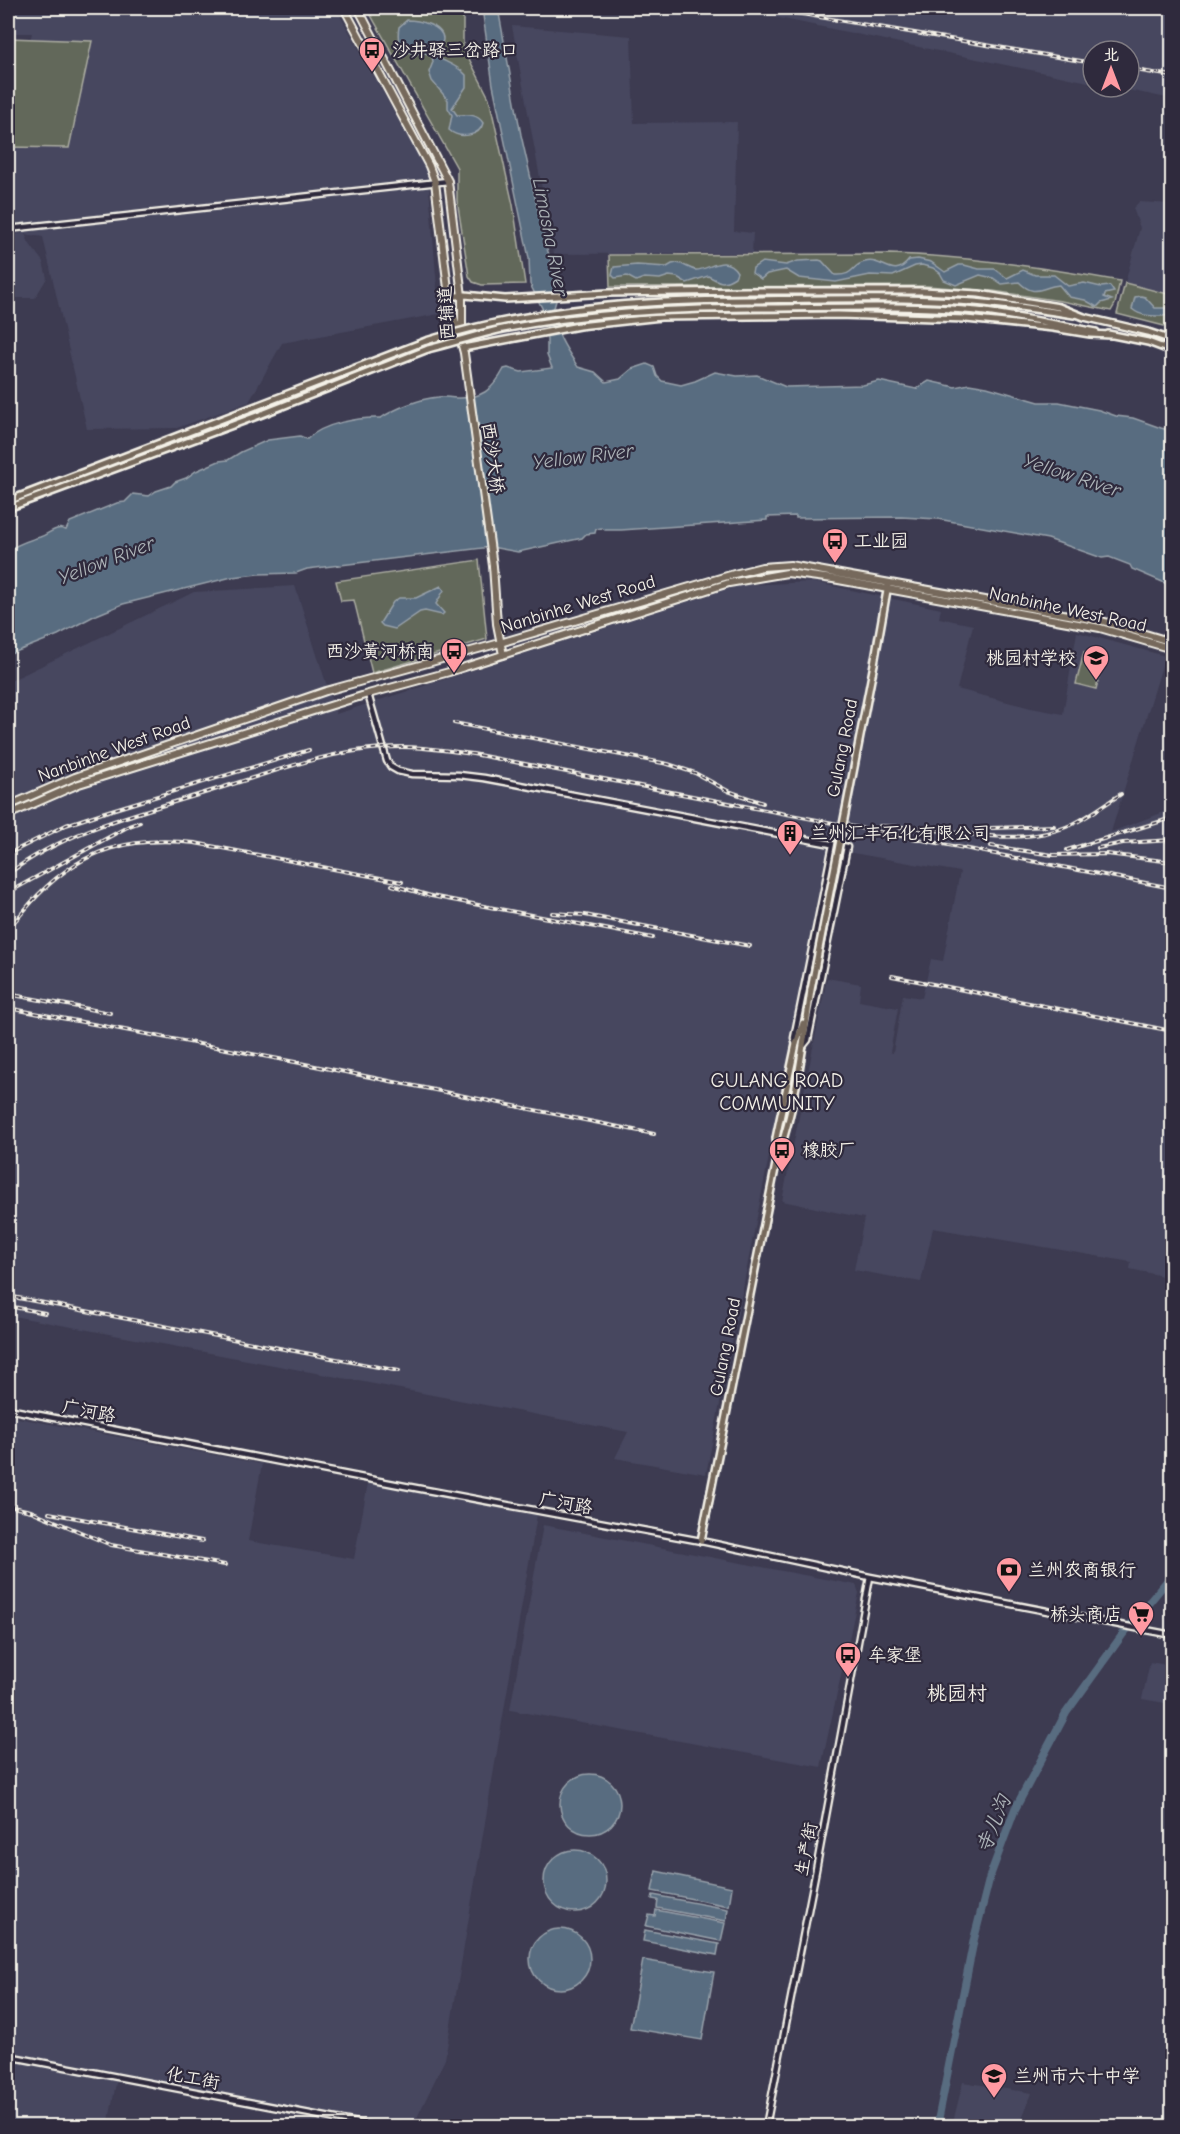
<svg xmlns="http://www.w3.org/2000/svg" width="1180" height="2134" viewBox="0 0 1180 2134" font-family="'Comic Neue','LXGW WenKai TC',sans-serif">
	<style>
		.built { fill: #47475f }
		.green { fill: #62685a; stroke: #abaca1; stroke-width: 1.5 }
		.water { fill: #596c80; stroke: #97a1aa; stroke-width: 1.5 }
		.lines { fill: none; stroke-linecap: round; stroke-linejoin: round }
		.river { stroke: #596c80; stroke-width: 8 }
		.minor-casing { stroke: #f4f1e8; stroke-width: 9 }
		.major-casing { stroke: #f4f1e8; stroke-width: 10 }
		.highway-casing { stroke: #f4f1e8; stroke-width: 10 }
		.minor { stroke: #2f2a3d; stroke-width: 4.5 }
		.major { stroke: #76695c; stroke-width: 5 }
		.highway { stroke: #76695c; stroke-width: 6 }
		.rail-casing { stroke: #f4f1e8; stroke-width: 4 }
		.rail { stroke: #2f2a3d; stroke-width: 1.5; stroke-dasharray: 4.5; stroke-linecap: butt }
		.major-bridge-casing { stroke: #f4f1e8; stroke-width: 10; stroke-linecap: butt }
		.major-bridge { stroke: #76695c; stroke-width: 5 }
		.labels { text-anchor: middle; stroke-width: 4.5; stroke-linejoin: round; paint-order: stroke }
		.poi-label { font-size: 18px; fill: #f4f1e8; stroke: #2f2a3d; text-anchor: start }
		.street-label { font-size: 18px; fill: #f4f1e8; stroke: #2f2a3d }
		.water-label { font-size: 20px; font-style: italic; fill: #aeb5b9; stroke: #2f2a3d }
		.neighbourhood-label { font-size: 20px; fill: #f4f1e8; stroke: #2f2a3d }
	</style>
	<rect width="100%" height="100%" fill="#3d3b51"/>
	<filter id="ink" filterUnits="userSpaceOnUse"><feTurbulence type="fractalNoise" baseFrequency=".0167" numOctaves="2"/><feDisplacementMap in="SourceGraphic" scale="12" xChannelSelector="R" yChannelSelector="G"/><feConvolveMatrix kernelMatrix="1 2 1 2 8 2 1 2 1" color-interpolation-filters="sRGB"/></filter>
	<g filter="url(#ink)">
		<path class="built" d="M8,8H336L428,174L439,314L282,343L249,402L177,428L87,429L43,237L25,234L29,243L43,262L47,278L35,298H8V235L23,233L8,229V126L32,33H8Z
			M731,8H1172V99L1113,87H1129V51H1093V83Z
			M512,26L631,36L634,123L737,122L734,231L753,233L752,253L554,254Z
			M1139,202L1172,204V295L1125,283L1140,228L1133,208Z
			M813,582L941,609L939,618L973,625L957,689L1031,708L1063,714L1077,632L1165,656L1111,832L1172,809V1278L1130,1269L1131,1262L933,1228L921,1282L854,1270L864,1218L782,1201L827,978L861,984L859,1001L898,1008L890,1052L893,1053L903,995L922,998L931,959L943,961L960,872L830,849L706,1474L615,1458L628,1432L8,1315V682L194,592L295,586L336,714L740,585Z
			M8,1416L262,1464L248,1541L354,1559L368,1483L537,1515L445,2059L413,2126H372L117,2078L108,2126H8Z
			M543,1525L856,1585L859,1593L821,1767L510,1710Z
			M1150,1662L1172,1666L1165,1703L1142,1699Z
			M963,2082L1032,2093L1019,2126H952Z"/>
		<path class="green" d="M368,10L463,15V47L489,98L513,205L525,284L482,285L473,282L469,276L457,200V168Z
			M8,38L92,41L69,148L8,147Z
			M890,254C968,256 1043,267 1120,281L1115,304L1111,311L1061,301L993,291L927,286L610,287L609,255Z
			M1125,283L1172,295V328L1117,314Z
			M479,560L487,639L372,673L354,600L341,601L336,581Z
			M1084,652L1104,657L1096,689L1076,684Z"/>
		<path class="water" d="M482,8H498L521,135L546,245L551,262L561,284C559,292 556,300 554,308C551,327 568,352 578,367L595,372L606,382L620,379L632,369L647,364L654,367L657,376L662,381L681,385L695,381L715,372L737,376L757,375L786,387L863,385L879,381L916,389L929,381L955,387L969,384L987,387L1039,402H1059L1099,410L1116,416L1133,418L1161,428L1172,431V586L1132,569L1130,565L1109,557L1102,558L1048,539L938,519L901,517L796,518V516L767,517V520L621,530H605L602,528L596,529L595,533L586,534L582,538L518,552L491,547L307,569L296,573L258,574L232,577L123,604L94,616L58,635L8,655V550C19,544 28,540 40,537C50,534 55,525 66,530L70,522L117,503L125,502L133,494L149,496L156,491L171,486L175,482L186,478L196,471L219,461L228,460L241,452L268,440L300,436L307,439C324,423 359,417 381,418C396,408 419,399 438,397C444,396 450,398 456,398C481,399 493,390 504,369L508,368L521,372L552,368L547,355V318L530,284L529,258L493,85Z
			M407,20C417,20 443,25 443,39C443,45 436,50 435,56C445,62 459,66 466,75V87L452,108L457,115C466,115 477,113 483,123C480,137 459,139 449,130L452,115L448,108V100L432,81L429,72L433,62L432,56L426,53C407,56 395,49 399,27Z
			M918,259L931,262L945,272L959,265H964L979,269H995L1007,278L1023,270L1035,275H1054L1068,286L1084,283L1101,287L1110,286L1114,292L1105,294L1104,297L1112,300L1101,303L1097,307L1085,300L1069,297L1059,285C1041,287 1035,298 1019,282L1002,284L993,278L980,275L956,285L944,280L940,273L933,268L922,265L915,266L893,276L870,275L836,282L799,278L786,270L767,274L761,279L752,273L753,268L762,262L786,265L798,261L819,260L822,261L835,275C855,276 851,265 865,262C883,257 893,281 909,260Z
			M677,263C684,264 689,269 696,270C709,270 725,253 737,272L735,277C721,286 719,281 708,276L687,283L677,277L669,276L660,279L644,278L636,281L627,276L615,278L612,275L614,267L637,265L667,267L672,264Z
			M1141,296L1145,297L1155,308H1172V316C1159,315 1144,319 1132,309L1135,297Z
			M441,586L444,590L436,604L444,613L442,615L425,611L420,612L395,629L383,626L380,623L393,602L399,598H416Z
			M560 1804a30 30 0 1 1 60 0a30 30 0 1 1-60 0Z
			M544 1881a31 31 0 1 1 62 0a31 31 0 1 1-62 0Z
			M656,1871L732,1887L729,1906L652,1891Z
			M653,1895L728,1909L726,1921L657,1908L658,1900L652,1899Z
			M656,1910L725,1923L721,1941L646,1926L649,1915L655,1916Z
			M530 1959a30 30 0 1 1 60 0a30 30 0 1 1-60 0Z
			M645,1930L719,1944L717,1955L643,1941Z
			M643,1960L714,1972L702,2040L630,2028Z"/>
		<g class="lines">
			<path class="river" d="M937,2126L974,1939L990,1876L1015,1809L1066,1713L1123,1634L1172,1575"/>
			<g class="minor-casing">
				<path id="minor" d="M8,229L448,181
					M368,694L387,761L391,767L398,771L412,774L459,775L484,778L847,847L808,1040L804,1045
					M796,1044L794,1038L833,845
					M8,1409L405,1486L701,1541L870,1577L1172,1635
					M8,2056L373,2126
					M766,2126L816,1870L870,1577"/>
			</g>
			<g class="major-casing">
				<path id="major" d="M449,297L465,295L505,299L608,293L747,291H922L979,294L1059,307L1084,317L1148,332L1172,340
					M751,300C825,299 900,297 974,302C1008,305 1041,310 1074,315
					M751,308C826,308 903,304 977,311C1017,316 1056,324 1096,332
					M1108,334L1148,342L1172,351
					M463,348L579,326L661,317L838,315L966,319L1053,328L1090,334L1111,335
					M8,501L426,341
					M8,508L257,416L428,349
					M874,664L888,585
					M777,1154L776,1138L796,1044L803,1023
					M701,1541L777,1159C796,1105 803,1046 811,990"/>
			</g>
			<g class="highway-casing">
				<path id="highway" d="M344,8L429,166L435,182L449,297L464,353L493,566L497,624L503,655
					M358,8L448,181L462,296V335
					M8,806L75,777L326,691L500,643L734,574L762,567L790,565L1102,621L1172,642
					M8,815L79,784L368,694L449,672L729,583L787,573L833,579L1100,628L1172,649"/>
			</g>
			<use href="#minor" class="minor"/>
			<use href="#major" class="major"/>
			<use href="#highway" class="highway"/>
			<g class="rail-casing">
				<path id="rail" d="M766,8L1093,63
					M1129,69L1172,76
					M454,723L668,764L695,773L728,791L763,803
					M880,826L925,828
					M917,828C968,833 1024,847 1073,824C1090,816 1105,804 1121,794
					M991,828L1054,826
					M991,846L1053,855L1107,854L1172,862
					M1098,848L1123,843L1172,840
					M1067,850L1172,818
					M8,854L66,825L105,812L309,750
					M8,874C67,829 144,812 214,790C270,773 324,752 382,748C413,745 443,750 473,754L1172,888
					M392,885L431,896L653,938
					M8,895L11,891L129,826L140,822
					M552,913L585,915L750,946
					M8,928C19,918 28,905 39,894C84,848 132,836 195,843L402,882
					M892,976L1172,1031
					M8,994L110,1013
					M8,1008L295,1062L654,1134
					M8,1296L399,1371
					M8,1306L45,1313
					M8,1506L31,1511L111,1545L225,1565
					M49,1513L202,1541"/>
			</g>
			<use href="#rail" class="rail"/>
			<g class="major-bridge-casing">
				<path id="major-bridge" d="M426,341C532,308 641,300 751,300
					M428,349C453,343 478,334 503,329C585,313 668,309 751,308
					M811,990L874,664"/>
			</g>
			<use href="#major-bridge" class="major-bridge"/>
		</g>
	</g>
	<defs>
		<g id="bus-pin" transform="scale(1.35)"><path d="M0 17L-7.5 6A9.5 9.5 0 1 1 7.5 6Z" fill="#ff9aa2" stroke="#2f2a3d"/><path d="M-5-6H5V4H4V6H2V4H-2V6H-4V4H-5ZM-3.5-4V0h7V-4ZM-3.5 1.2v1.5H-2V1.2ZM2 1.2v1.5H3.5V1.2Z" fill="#111"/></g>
		<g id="school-pin" transform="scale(1.35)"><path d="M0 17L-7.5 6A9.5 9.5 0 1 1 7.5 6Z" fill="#ff9aa2" stroke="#2f2a3d"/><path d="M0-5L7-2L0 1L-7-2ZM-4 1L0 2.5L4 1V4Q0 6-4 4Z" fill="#111"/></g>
		<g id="building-pin" transform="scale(1.35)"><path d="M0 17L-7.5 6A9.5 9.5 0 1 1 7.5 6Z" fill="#ff9aa2" stroke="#2f2a3d"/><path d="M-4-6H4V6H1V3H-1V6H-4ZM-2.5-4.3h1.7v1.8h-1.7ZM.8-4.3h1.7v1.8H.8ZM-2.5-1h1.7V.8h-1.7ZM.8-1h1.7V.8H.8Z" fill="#111"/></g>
		<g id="bank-pin" transform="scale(1.35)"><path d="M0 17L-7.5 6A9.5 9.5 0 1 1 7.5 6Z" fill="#ff9aa2" stroke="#2f2a3d"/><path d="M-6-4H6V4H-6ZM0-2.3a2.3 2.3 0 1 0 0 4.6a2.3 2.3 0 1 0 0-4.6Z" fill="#111"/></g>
		<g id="supermarket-pin" transform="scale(1.35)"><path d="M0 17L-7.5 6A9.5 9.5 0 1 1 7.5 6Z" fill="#ff9aa2" stroke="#2f2a3d"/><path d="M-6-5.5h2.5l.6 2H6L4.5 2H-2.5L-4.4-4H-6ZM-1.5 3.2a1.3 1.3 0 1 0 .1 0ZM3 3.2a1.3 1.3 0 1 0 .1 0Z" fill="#111"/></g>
	</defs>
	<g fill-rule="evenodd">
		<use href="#bus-pin" x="372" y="50"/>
		<use href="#bus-pin" x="835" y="541"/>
		<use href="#bus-pin" x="454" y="651"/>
		<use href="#school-pin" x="1096" y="658"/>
		<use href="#building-pin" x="790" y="833"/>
		<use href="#bus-pin" x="782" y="1150"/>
		<use href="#bank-pin" x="1009" y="1570"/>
		<use href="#supermarket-pin" x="1141" y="1614"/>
		<use href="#bus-pin" x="848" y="1655"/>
		<use href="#school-pin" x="994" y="2076"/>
	</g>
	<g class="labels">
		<g class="poi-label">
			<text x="392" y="56">沙井驿三岔路口</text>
			<text x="854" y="547">工业园</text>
			<text x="434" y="657" text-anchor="end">西沙黄河桥南</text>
			<text x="1076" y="664" text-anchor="end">桃园村学校</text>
			<text x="810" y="839">兰州汇丰石化有限公司</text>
			<text x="802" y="1156">橡胶厂</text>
			<text x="1028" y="1576">兰州农商银行</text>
			<text x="1122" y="1620" text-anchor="end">桥头商店</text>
			<text x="868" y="1661">牟家堡</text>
			<text x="1014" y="2082">兰州市六十中学</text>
		</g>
		<g class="street-label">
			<text transform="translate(446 313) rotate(-93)" y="6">西辅道</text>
			<text transform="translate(493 458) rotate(82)" y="6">西沙大桥</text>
			<text transform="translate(578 604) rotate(-17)" y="6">Nanbinhe West Road</text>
			<text transform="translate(1068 609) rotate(12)" y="6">Nanbinhe West Road</text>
			<text transform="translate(842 748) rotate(-79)" y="6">Gulang Road</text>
			<text transform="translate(114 749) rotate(-20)" y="6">Nanbinhe West Road</text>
			<text transform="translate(725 1347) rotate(-79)" y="6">Gulang Road</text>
			<text transform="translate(89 1411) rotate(11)" y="6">广河路</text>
			<text transform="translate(566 1503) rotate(10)" y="6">广河路</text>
			<text transform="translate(806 1849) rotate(-79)" y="6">生产街</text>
			<text transform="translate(193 2078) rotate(11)" y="6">化工街</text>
		</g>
		<g class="water-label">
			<text transform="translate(551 237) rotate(79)" y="7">Limasha River</text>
			<text transform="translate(583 456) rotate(-7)" y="7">Yellow River</text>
			<text transform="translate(1072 475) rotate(18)" y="7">Yellow River</text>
			<text transform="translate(106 560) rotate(-21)" y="7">Yellow River</text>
			<text transform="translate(993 1824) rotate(-68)" y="7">寺儿沟</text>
		</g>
		<g class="neighbourhood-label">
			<text x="777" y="1087">GULANG ROAD<tspan x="777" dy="23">COMMUNITY</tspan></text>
			<text x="957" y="1700">桃园村</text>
		</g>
	</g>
	<rect width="1180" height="2134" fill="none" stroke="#2f2a3d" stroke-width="30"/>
	<rect x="15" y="15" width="1150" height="2104" fill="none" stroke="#f4f1e8" stroke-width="2" filter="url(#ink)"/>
	<g transform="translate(1111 69)"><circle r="28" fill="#2f2a3d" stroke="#7e7a81" stroke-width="1.5"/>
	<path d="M0-4.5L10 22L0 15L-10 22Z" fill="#ff9aa2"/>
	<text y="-9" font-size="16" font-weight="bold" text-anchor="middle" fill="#f4f1e8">北</text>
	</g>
</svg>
